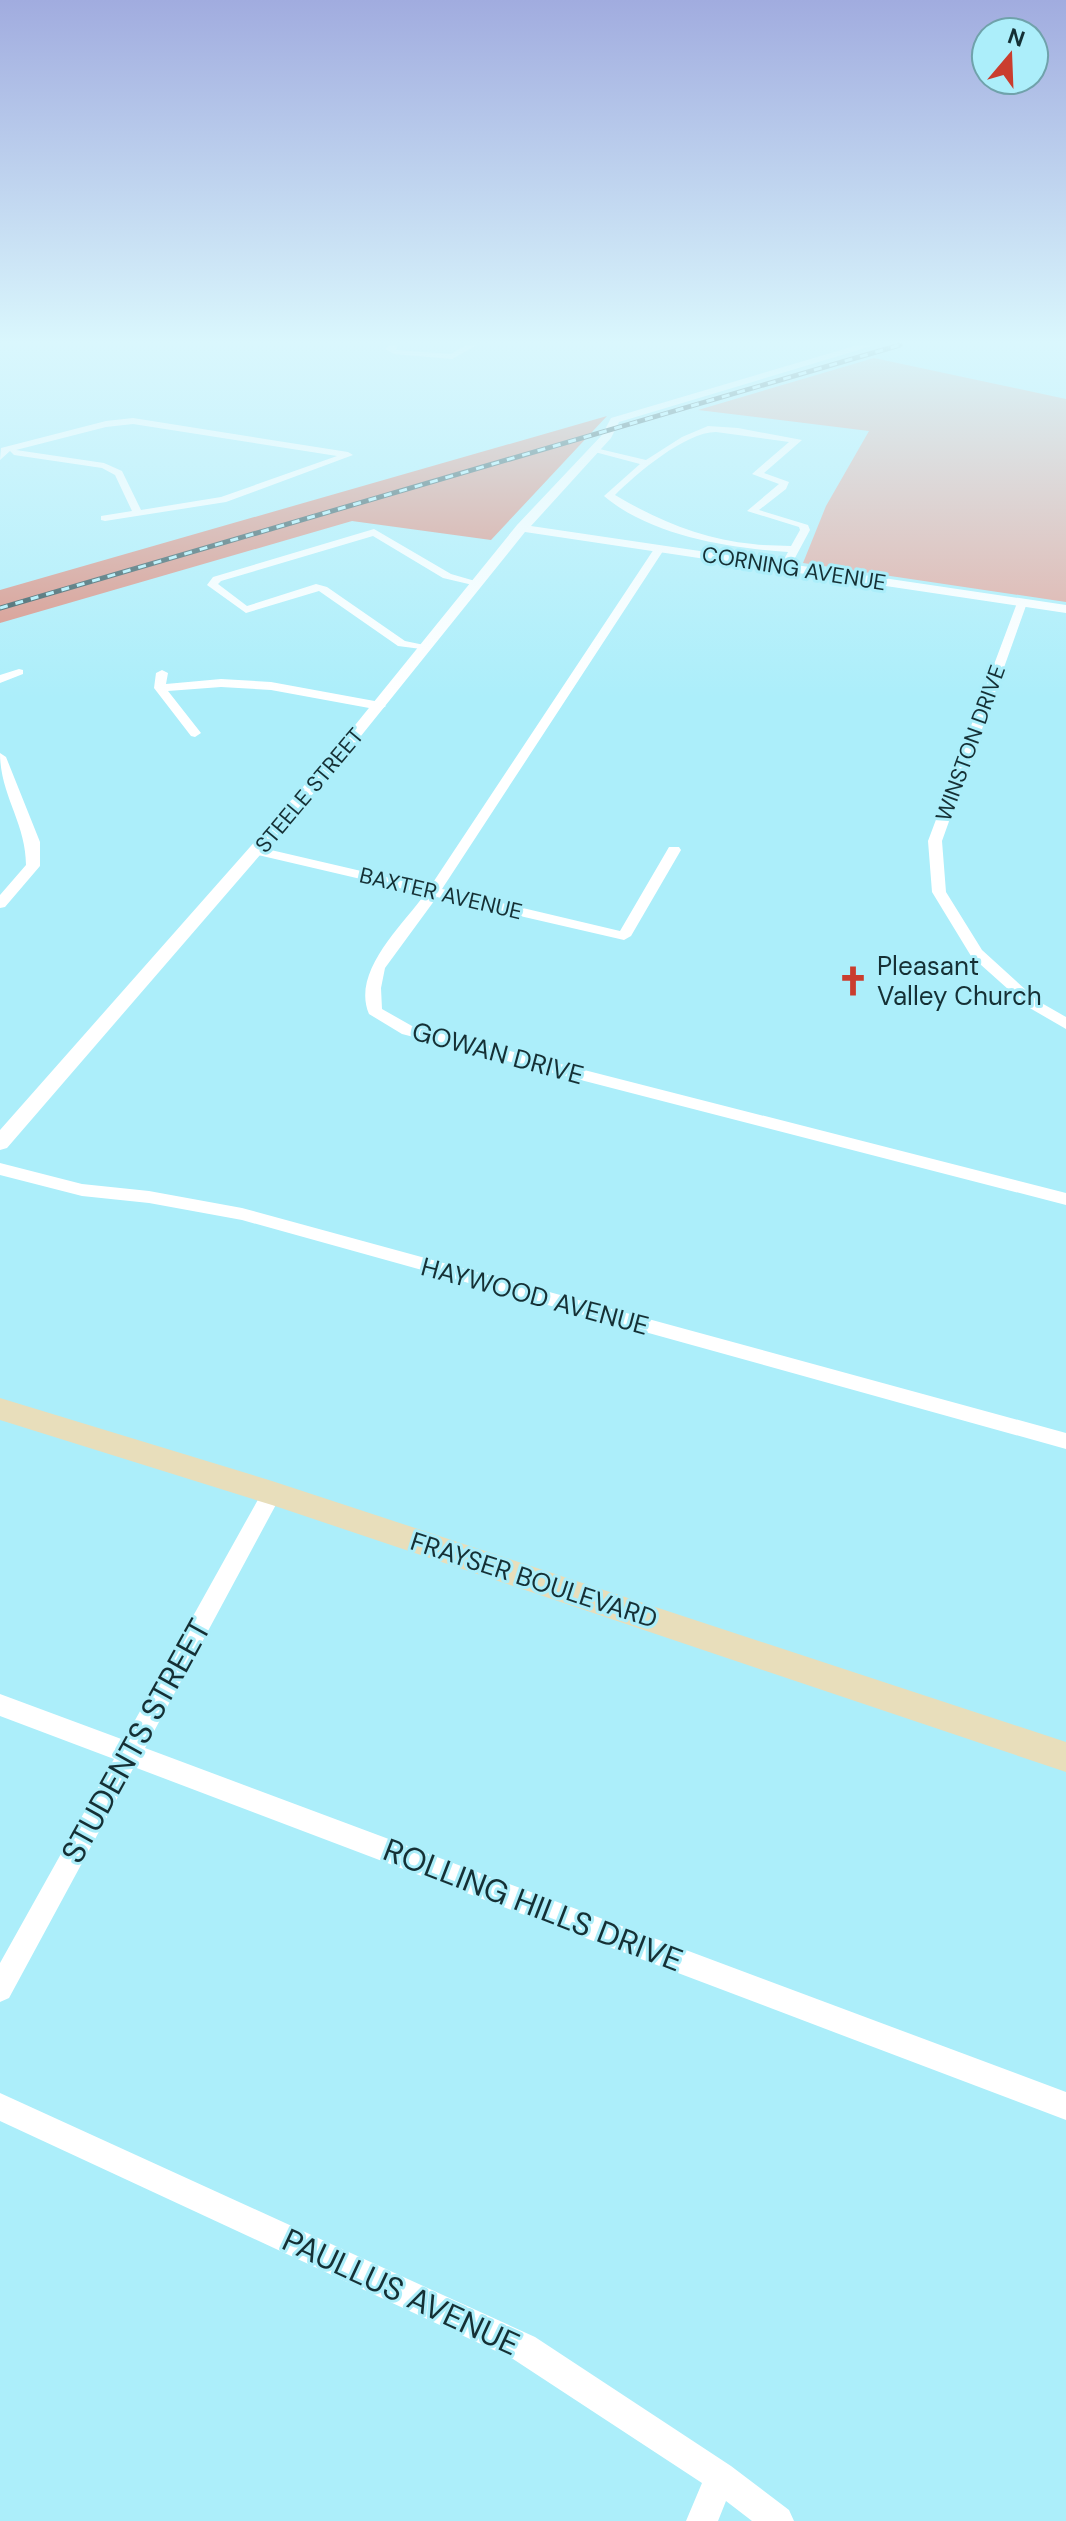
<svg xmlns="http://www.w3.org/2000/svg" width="1066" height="2521" viewBox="0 0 1066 2521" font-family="'DM Sans',sans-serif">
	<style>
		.green { fill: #e1a9a0 }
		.forest { fill: #da9083 }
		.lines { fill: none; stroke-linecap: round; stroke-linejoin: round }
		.minor { fill: #fff; fill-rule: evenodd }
		.tertiary { fill: #fff; fill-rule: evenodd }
		.secondary { fill: #e8debb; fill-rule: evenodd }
		.rail-casing { stroke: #2e5056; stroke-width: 5 }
		.rail { stroke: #aceefa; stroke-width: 3; stroke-dasharray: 8; stroke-linecap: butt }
		.labels { text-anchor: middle; stroke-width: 6; stroke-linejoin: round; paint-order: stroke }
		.far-street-label { font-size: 22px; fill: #153035; stroke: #aceefa }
		.poi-label { font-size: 26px; fill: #153035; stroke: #aceefa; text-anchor: start }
		.street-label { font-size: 26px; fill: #153035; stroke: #aceefa }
		.near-street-label { font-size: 32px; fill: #153035; stroke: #aceefa }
	</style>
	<rect width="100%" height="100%" fill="#aceefa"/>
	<path class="green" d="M874,358L1066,399V602L803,563L826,506L869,431L698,410Z"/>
	<path class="forest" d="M607,416L491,540L352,521L0,623V590Z"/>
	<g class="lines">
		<path class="minor" d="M389,345H398L396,350L451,354L466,345H477L452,359L394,354L385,349Z
			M133,418L348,452L353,455L226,502L105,521L101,520V516L132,511L115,475L102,468L14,455L10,451L0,460L1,448L106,421ZM133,424L337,456L221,497L141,510L122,471L104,463L16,450L106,427Z
			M708,426L738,428L802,440L764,473L789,482L786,489L759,510L808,525L810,530L789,569L780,567L788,552C729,548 651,536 604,496L640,464L591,451V447L646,460L682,437ZM716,432L789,442L752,474L779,484L747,511L799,527L800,530L791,546C779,545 766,546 753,544C704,540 657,520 615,495C636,474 685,432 716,432Z
			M374,529L451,574L482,583L477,586L443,578L373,536L221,581L218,584L247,606L316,584L327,587L405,641L429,646V650L398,646L319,591L246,613L207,585L213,577Z
			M656,546L665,548L442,889L620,931L669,847H679L681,850L631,936L624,940L437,897L385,968L381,988L382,1009L412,1026L1066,1193V1205L402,1034L369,1014C351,972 402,926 425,894L258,855L251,851L258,847L430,887Z
			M1022,600L1027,603L942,841L946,892L982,950L1038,1001L1066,1017V1029L1028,1007L971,956L932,892L928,841L1017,603Z
			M19,669L23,670V674L0,683V675Z
			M162,670L168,673L166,684L221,679L271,682L380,702L386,706L380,710L271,690L221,687L168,691L201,733L195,737L191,736L154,688L156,673Z
			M0,753L6,757L40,842V866L5,907L0,908V895L26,865C26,823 0,795 0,753Z
			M0,1163L82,1184L149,1191L242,1208L1066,1433V1449L242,1220L149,1203L82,1196L0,1175Z
			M272,1484L279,1487L282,1493L279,1499L145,1748L1066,2092V2120L134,1767L9,1998L0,2002V1963L114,1759L0,1716V1694L124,1740L265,1487Z
			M0,2093L535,2337L731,2466L789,2510L794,2521H752L726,2501L718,2521H686L702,2483L513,2359L0,2121Z"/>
		<path class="tertiary" d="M858,345H875L619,422L611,438L531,526L1066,605V613L525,532L336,767L7,1148L0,1150V1130L326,761L517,525L602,435L611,418Z"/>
		<path class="secondary" d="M0,1398L272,1481L1066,1742V1772L272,1505L0,1420Z"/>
		<g class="rail-casing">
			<path id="rail" d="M0,608L900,345"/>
		</g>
		<use href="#rail" class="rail"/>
	</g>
	<linearGradient id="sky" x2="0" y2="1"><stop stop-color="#a1acdf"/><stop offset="0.49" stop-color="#daf7fd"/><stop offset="1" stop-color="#daf7fd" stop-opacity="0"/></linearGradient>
	<rect width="1066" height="698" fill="url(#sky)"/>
	<defs>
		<g id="church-bare" transform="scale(2.4)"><path d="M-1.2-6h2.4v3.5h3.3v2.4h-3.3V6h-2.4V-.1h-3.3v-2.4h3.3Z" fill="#ca3d2e" stroke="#aceefa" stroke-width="2.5" paint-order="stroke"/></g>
	</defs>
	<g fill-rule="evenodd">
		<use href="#church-bare" x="853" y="981"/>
	</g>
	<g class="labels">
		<g class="far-street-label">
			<text transform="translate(794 568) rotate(9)" y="8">CORNING AVENUE</text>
			<text transform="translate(970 743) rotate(-70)" y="8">WINSTON DRIVE</text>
			<text transform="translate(309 790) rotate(-50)" y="8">STEELE STREET</text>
			<text transform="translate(441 893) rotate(13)" y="8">BAXTER AVENUE</text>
		</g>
		<g class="poi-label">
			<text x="877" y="975">Pleasant<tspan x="877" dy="30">Valley Church</tspan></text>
		</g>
		<g class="street-label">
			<text transform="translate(498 1053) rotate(15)" y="9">GOWAN DRIVE</text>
			<text transform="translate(535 1296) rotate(15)" y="9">HAYWOOD AVENUE</text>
			<text transform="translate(534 1580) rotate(18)" y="9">FRAYSER BOULEVARD</text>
		</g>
		<g class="near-street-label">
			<text transform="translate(136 1741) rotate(-61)" y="11">STUDENTS STREET</text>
			<text transform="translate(533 1905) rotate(21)" y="11">ROLLING HILLS DRIVE</text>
			<text transform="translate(401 2292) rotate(25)" y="11">PAULLUS AVENUE</text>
		</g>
	</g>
	<g transform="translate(1010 56) rotate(19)"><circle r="38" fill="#aceefa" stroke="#70a2ab" stroke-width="2"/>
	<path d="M0-6L14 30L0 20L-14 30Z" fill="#ca3d2e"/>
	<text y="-12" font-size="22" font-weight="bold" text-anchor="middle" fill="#153035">N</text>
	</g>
</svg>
